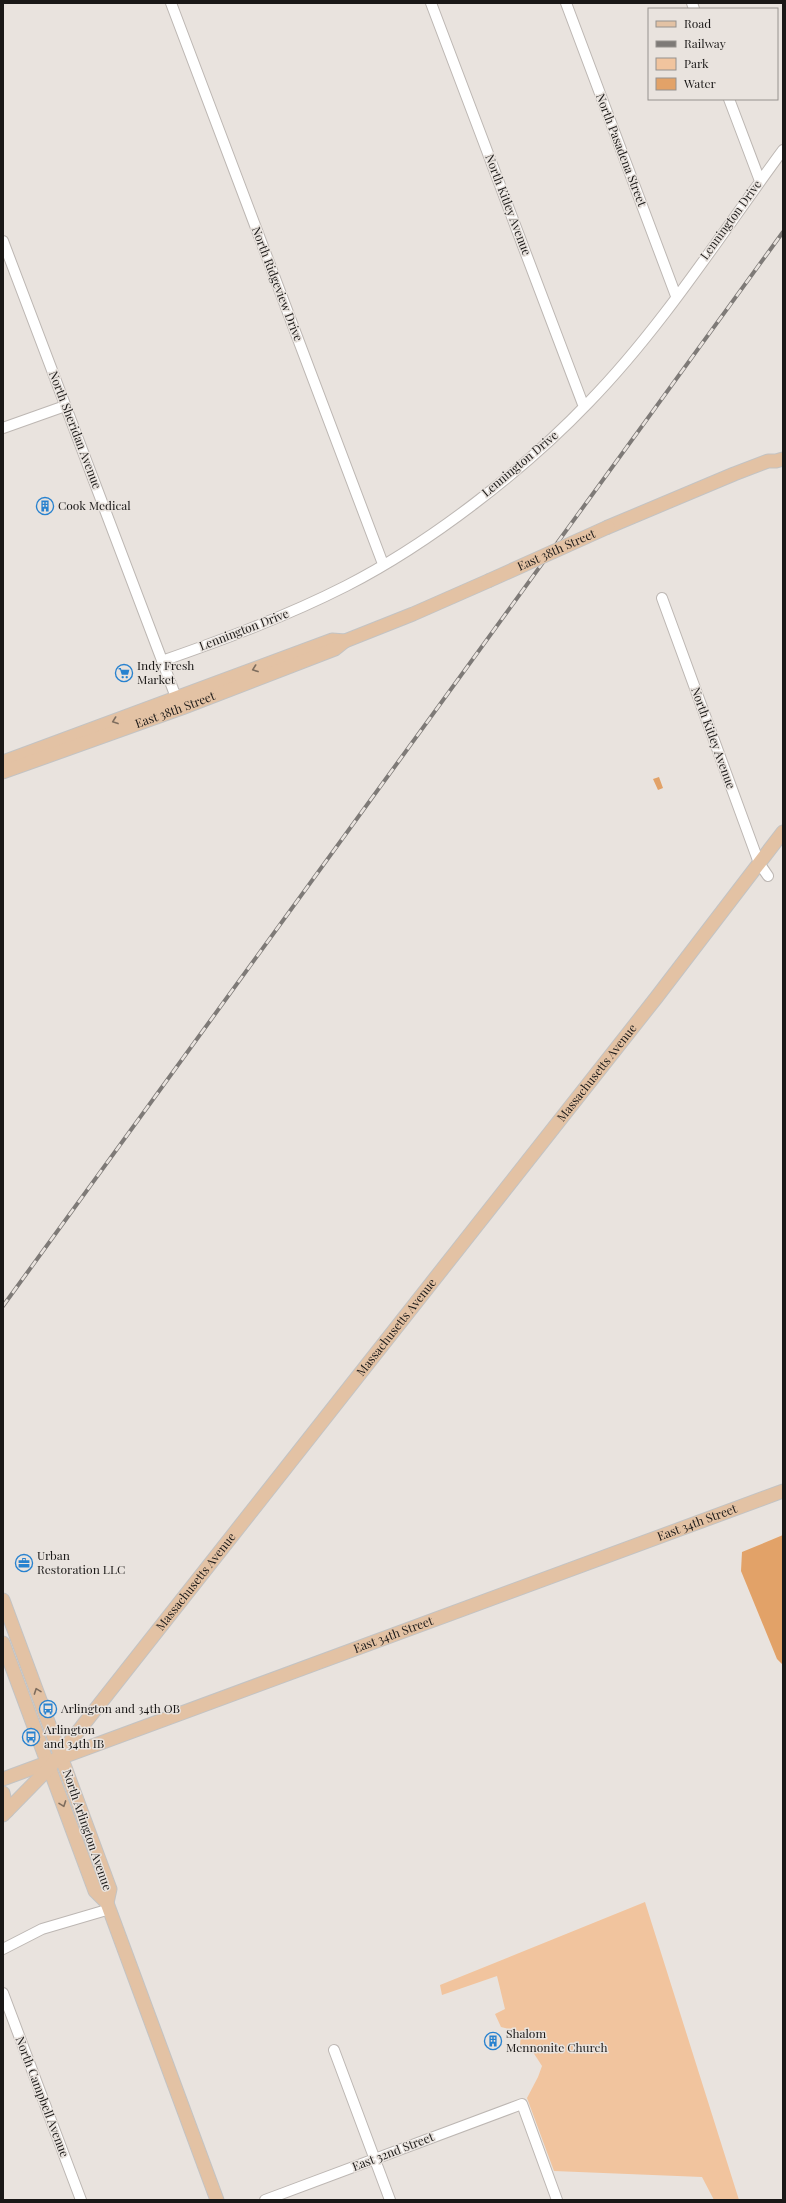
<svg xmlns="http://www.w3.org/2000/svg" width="786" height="2203" viewBox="0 0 786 2203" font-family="'Playfair Display',serif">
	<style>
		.green { fill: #f1c49e }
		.water { fill: #e2a268 }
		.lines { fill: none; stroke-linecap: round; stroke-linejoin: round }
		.minor-casing { stroke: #bdb7b3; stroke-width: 12 }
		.major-casing { stroke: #c3c3c3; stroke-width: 15 }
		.minor { stroke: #fff; stroke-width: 10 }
		.major { stroke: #e3c2a4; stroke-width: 13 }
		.rail-casing { stroke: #7e7a77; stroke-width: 4 }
		.rail { stroke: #e9e3de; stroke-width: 2.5; stroke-dasharray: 8; stroke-linecap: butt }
		.major-bridge-casing { stroke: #c3c3c3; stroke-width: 15; stroke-linecap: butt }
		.major-bridge { stroke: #e3c2a4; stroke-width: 13 }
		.oneway { stroke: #7e6d5e }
		.labels { text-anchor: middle; stroke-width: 3; stroke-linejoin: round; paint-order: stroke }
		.street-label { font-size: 12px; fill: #1a1817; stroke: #e9e3de }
		.poi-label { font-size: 12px; fill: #1a1817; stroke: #e9e3de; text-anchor: start }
	</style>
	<rect width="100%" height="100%" fill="#e9e3de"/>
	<path class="green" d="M645,1902L739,2200H714L702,2177L554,2171L527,2098L538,2077L542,2066L531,2049L520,2046L521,2032L501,2027L495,2014L505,2009L497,1976L442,1995L440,1985Z"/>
	<path class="water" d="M659,777L663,788L658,790L653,779Z
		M783,1535V1665L777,1659L741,1571L742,1552Z"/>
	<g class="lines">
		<g class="minor-casing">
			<path id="minor" d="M171,3L383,564
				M431,3L584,407
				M566,3L676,296
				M692,3L694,9
				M729,99L760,181
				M3,241L174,692L180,703
				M3,428L65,406
				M662,598L759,863L768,876
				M162,661C225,639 287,616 346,586C430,543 524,470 589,402C662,327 721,234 783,150
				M3,1949L42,1929L110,1909
				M3,1993L81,2200
				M334,2050L390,2200
				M265,2200L522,2104L557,2200"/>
		</g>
		<g class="major-casing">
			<g id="major">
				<path d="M608,527L734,474L768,461H776L783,459"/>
				<path d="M3,762L332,640L345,641"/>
				<path id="s1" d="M3,772L182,708L335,649L345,641L413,614L488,581"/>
				<path d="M3,1600L110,1889L107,1903"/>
				<path d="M3,1643L95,1891L107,1903L217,2200"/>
				<path id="s2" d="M3,1779L783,1491"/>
				<path d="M3,1793L7,1811"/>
				<path id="s3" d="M3,1815L50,1767L656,998L783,832"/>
			</g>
		</g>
		<use href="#minor" class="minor"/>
		<use href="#major" class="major"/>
		<g class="rail-casing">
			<path id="rail" d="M3,1306L783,232"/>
		</g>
		<use href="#rail" class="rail"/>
		<g class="major-bridge-casing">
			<g id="major-bridge">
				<path id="s4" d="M488,581L608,527"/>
			</g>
		</g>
		<use href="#major-bridge" class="major-bridge"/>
	</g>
	<defs><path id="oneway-chevron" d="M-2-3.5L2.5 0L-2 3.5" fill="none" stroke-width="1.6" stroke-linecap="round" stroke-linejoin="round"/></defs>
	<g class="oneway">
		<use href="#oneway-chevron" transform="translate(255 669) rotate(160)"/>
		<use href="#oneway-chevron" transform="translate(115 721) rotate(160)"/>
		<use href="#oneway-chevron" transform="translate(37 1691) rotate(-110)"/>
		<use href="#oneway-chevron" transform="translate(63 1804) rotate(70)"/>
	</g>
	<defs>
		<g id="building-ring" transform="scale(0.9)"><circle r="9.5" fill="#e9e3de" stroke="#2882cf" stroke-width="1.5"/><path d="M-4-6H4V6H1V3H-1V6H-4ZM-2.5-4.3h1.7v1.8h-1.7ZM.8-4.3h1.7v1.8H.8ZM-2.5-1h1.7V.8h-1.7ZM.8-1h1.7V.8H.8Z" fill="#2882cf"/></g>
		<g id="supermarket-ring" transform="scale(0.9)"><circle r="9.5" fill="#e9e3de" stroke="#2882cf" stroke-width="1.5"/><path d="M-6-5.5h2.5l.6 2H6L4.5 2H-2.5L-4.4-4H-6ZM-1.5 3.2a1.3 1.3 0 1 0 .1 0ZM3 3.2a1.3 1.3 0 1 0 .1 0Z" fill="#2882cf"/></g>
		<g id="office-ring" transform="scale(0.9)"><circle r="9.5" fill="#e9e3de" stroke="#2882cf" stroke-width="1.5"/><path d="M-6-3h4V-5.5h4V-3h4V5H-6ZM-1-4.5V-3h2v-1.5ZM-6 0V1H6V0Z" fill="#2882cf"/></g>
		<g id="bus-ring" transform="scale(0.9)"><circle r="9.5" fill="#e9e3de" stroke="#2882cf" stroke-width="1.5"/><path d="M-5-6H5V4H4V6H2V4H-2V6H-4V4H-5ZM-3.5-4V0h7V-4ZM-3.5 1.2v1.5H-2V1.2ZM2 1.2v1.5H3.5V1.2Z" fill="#2882cf"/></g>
	</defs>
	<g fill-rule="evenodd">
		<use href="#building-ring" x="45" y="506"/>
		<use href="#supermarket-ring" x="124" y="673"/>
		<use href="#office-ring" x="24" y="1563"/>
		<use href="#bus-ring" x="48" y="1709"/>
		<use href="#bus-ring" x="31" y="1737"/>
		<use href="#building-ring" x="493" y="2041"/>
	</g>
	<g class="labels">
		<g class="street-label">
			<text transform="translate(621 150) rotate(69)" y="4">North Pasadena Street</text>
			<text transform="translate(508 205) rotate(69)" y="4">North Kitley Avenue</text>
			<text transform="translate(731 220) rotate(-54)" y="4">Lennington Drive</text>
			<text transform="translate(277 284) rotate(69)" y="4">North Ridgeview Drive</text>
			<text transform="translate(75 430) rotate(69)" y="4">North Sheridan Avenue</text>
			<text transform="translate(520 464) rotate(-40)" y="4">Lennington Drive</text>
			<text dy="4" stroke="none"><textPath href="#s4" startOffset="75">East 38th Street</textPath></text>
			<text transform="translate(244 630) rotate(-21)" y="4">Lennington Drive</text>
			<text dy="4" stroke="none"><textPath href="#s1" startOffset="183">East 38th Street</textPath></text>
			<text transform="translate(713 738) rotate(70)" y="4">North Kitley Avenue</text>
			<text dy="4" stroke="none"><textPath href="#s3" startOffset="951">Massachusetts Avenue</textPath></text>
			<text dy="4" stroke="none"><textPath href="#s3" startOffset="627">Massachusetts Avenue</textPath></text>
			<text dy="4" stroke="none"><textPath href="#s2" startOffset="740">East 34th Street</textPath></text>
			<text dy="4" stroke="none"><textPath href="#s3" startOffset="303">Massachusetts Avenue</textPath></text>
			<text dy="4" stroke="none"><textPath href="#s2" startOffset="416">East 34th Street</textPath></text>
			<text transform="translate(87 1830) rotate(71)" y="4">North Arlington Avenue</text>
			<text transform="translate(42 2097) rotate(69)" y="4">North Campbell Avenue</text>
			<text transform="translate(393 2152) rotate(-21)" y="4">East 32nd Street</text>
		</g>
		<g class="poi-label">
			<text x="58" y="510">Cook Medical</text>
			<text x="137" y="670">Indy Fresh<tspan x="137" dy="14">Market</tspan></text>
			<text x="37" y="1560">Urban<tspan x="37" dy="14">Restoration LLC</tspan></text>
			<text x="61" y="1713">Arlington and 34th OB</text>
			<text x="44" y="1734">Arlington<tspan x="44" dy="14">and 34th IB</tspan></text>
			<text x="506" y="2038">Shalom<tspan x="506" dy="14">Mennonite Church</tspan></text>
		</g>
	</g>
	<rect width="786" height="2203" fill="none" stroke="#1a1817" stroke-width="8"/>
	<rect x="648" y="8" width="130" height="92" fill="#e9e3de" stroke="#96928e"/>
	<rect x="656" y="21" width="20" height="6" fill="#e3c2a4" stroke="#96928e"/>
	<text x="684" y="28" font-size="12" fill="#1a1817">Road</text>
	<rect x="656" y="41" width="20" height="6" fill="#7e7a77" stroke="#96928e"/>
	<text x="684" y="48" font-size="12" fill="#1a1817">Railway</text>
	<rect x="656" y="58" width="20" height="12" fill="#f1c49e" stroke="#96928e"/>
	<text x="684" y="68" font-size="12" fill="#1a1817">Park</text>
	<rect x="656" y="78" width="20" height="12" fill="#e2a268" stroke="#96928e"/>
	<text x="684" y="88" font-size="12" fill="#1a1817">Water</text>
</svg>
